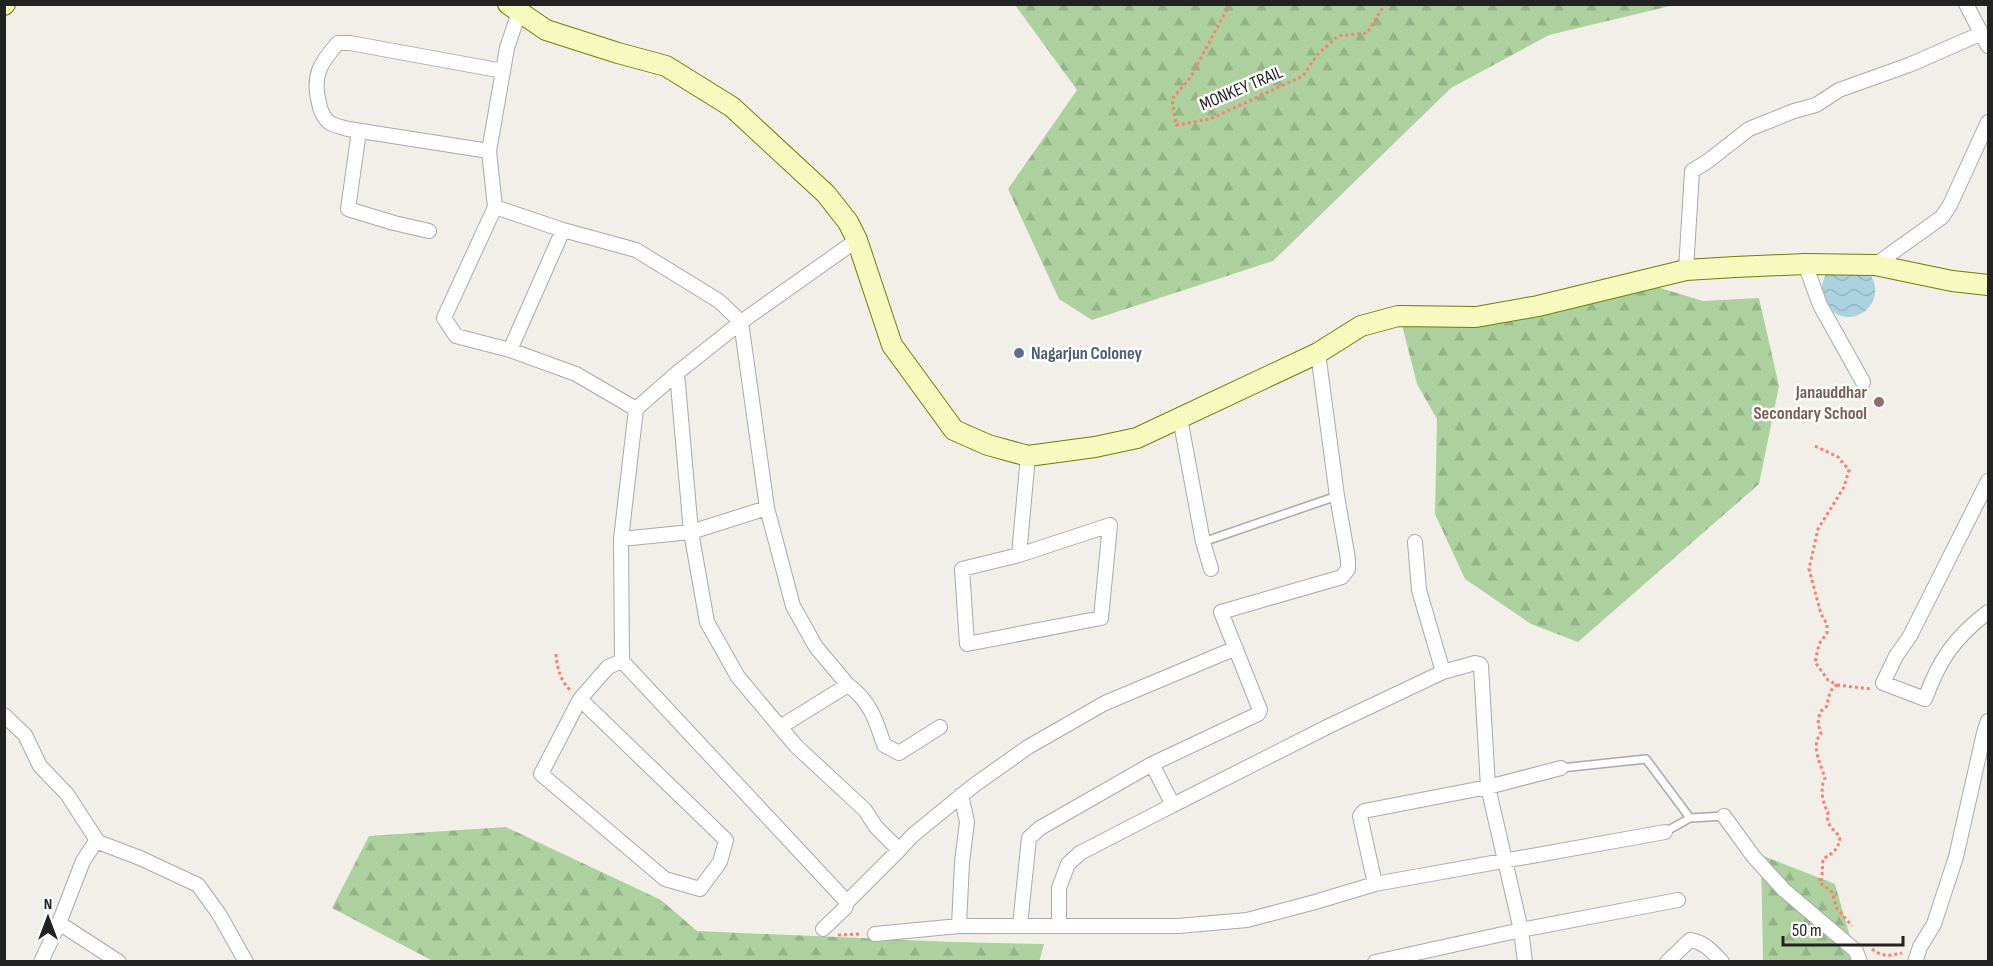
<svg xmlns="http://www.w3.org/2000/svg" width="1993" height="966" viewBox="0 0 1993 966" font-family="'Sofia Sans Condensed',sans-serif">
	<style>
		.forest { fill: url(#forest-firs) }
		.water { fill: url(#water-waves) }
		.lines { fill: none; stroke-linecap: round; stroke-linejoin: round }
		.lane-casing { stroke: #a9a9a9; stroke-width: 10 }
		.street-casing { stroke: #a9a9a9; stroke-width: 16 }
		.secondary-casing { stroke: #707d05; stroke-width: 22 }
		.path { stroke: #fa8072; stroke-width: 3; stroke-dasharray: 3 3; stroke-linecap: butt }
		.lane { stroke: #fff; stroke-width: 7 }
		.street { stroke: #fff; stroke-width: 14 }
		.secondary { stroke: #f7fabf; stroke-width: 20 }
		.service-dot { fill: #5c6f8a; stroke: #fff; stroke-width: 2 }
		.education-dot { fill: #8d6e63; stroke: #fff; stroke-width: 2 }
		.labels { text-anchor: middle; stroke-width: 5; stroke-linejoin: round; paint-order: stroke }
		.street-label { font-size: 18px; fill: #222; stroke: #fff }
		.service-label { font-size: 18px; font-weight: bold; fill: #4e5e75; stroke: #fff; text-anchor: start }
		.education-label { font-size: 18px; font-weight: bold; fill: #785e54; stroke: #fff; text-anchor: end }
	</style>
	<defs>
		<pattern id="forest-firs" width="22" height="20" patternUnits="userSpaceOnUse" patternTransform="scale(1.5)"><rect width="22" height="20" fill="#add19e"/><path d="M5 1l3.5 6h-7zM16 11l3.5 6h-7z" fill="#95b388"/></pattern>
		<pattern id="water-waves" width="16" height="10" patternUnits="userSpaceOnUse" patternTransform="scale(1.5)"><rect width="16" height="10" fill="#aad3df"/><path d="M0 5q4-4 8 0t8 0" fill="none" stroke="#92b5bf"/></pattern>
	</defs>
	<rect width="100%" height="100%" fill="#f2efe9"/>
	<path class="forest" d="M1015,5L1669,4L1670,6L1549,35L1451,88L1273,261L1092,320L1059,299L1008,189L1077,90Z
		M1644,283L1703,301L1759,298L1779,386L1759,484L1578,642L1531,624L1465,579L1435,514L1437,419L1417,384L1402,325L1530,297Z
		M506,827L661,900L697,931L953,942L1044,944L1039,962L433,961L332,908L369,836Z
		M1761,855L1835,884L1857,961H1763Z"/>
	<path class="water" d="M1865,268C1898,303 1842,340 1824,299C1820,289 1822,282 1827,272Z"/>
	<g class="lines">
		<g class="lane-casing">
			<path id="lane" d="M1203,542L1337,496
				M1561,768L1646,759L1690,818L1724,816
				M1665,832L1690,818"/>
		</g>
		<g class="street-casing">
			<path id="street" d="M1966,4L1988,46
				M519,12L507,48L489,151L495,207L563,230L636,250L719,301L741,322L767,508
				M359,131L348,209L394,223L429,231
				M489,151L348,129C342,127 335,126 330,123C324,119 320,110 319,103C312,76 320,63 338,43H350L503,71
				M495,207L444,318L456,336L510,350L576,374L636,409
				M1805,264L1820,305L1863,382
				M1875,265L1942,217L1950,205L1988,122
				M1686,270L1692,171L1708,161L1749,129L1794,111L1816,105L1839,90L1909,65L1980,34
				M510,350L563,230
				M677,373L741,322L857,240
				M1180,418L1203,542L1211,569
				M1988,481L1910,636L1896,656L1883,683L1925,699C1939,660 1955,637 1988,612
				M621,539L636,409L677,373L691,532L767,508L793,606L816,647L848,685L780,727
				M1019,555L1110,525L1101,618L967,644L962,569L1019,555L1028,456
				M848,685C870,701 876,720 884,745L899,753L940,727
				M580,699L541,774L665,879L700,889L720,862L726,840L580,699L608,667L622,661
				M4,715L25,735L40,766L67,794L98,842L140,858L198,885L219,914L246,962
				M1152,764L1258,714L1260,710L1221,612L1342,577L1348,569V559L1337,496L1318,353
				M1561,768L1488,787L1364,811L1360,816L1362,825L1375,884L1665,832
				M1724,816L1753,856L1784,890L1856,951L1860,962
				M847,902L899,850
				M59,923L119,962
				M1020,925L1029,838L1040,828L1152,764L1173,805L1329,726L1443,672L1419,590L1415,542
				M1059,925V888L1068,864L1080,853L1173,805
				M959,926L962,862L967,822L961,795
				M823,929L845,908L847,902L622,661L621,539L691,532L707,622L738,677L796,746L865,810L876,827L899,850L913,835L973,786L1028,747L1105,703L1236,648
				M875,934L959,926H1178L1247,920L1315,902L1375,884
				M41,962L59,923L83,861L97,840L98,842
				M1375,962L1521,930L1488,787L1481,666L1480,664L1475,663L1443,672
				M1525,962L1521,930L1678,900
				M1667,962L1690,940C1704,942 1712,951 1722,962
				M1915,962L1920,947L1934,924L1956,857L1984,733L1988,721"/>
		</g>
		<g class="secondary-casing">
			<path id="secondary" d="M508,4L546,30L618,53L666,66L732,107L826,194L848,222L857,240L892,345L954,430L988,445L1028,456L1095,447L1137,438L1318,353L1361,326L1398,316L1476,317L1538,306L1686,270L1735,267L1805,264L1875,265L1952,281L1988,285
				M4,5L5,4"/>
		</g>
		<path class="path" d="M1230,4L1190,78L1172,99L1176,125L1210,119L1303,76L1317,55L1338,36L1367,33L1385,4
			M1815,446L1838,457L1849,470L1844,487L1818,529L1809,569L1821,614L1827,624V633L1819,644L1815,662L1828,680L1837,685C1830,688 1828,698 1827,706L1820,712L1818,723L1821,734C1810,745 1821,765 1825,778C1820,787 1822,803 1828,812C1825,824 1833,829 1840,837C1839,849 1833,853 1823,859L1822,876L1820,883L1832,892L1837,909L1852,926
			M556,654C557,667 560,680 570,690
			M1837,685L1871,689
			M838,935L861,934
			M1872,949C1882,957 1889,956 1902,953"/>
		<use href="#lane" class="lane"/>
		<use href="#street" class="street"/>
		<use href="#secondary" class="secondary"/>
	</g>
	<circle class="service-dot" cx="1019" cy="353" r="6"/>
	<circle class="education-dot" cx="1879" cy="402" r="6"/>
	<g class="labels">
		<g class="street-label">
			<text transform="translate(1241 88) rotate(-23)" y="6">MONKEY TRAIL</text>
		</g>
		<g class="service-label">
			<text x="1031" y="359">Nagarjun Coloney</text>
		</g>
		<g class="education-label">
			<text x="1867" y="398">Janauddhar<tspan x="1867" dy="21">Secondary School</tspan></text>
		</g>
	</g>
	<rect width="1993" height="966" fill="none" stroke="#222222" stroke-width="12"/>
	<g transform="translate(48 918)" stroke="#ffffff" stroke-width="4.5" paint-order="stroke">
	<path d="M0-4.5L10 22L0 15L-10 22Z" fill="#222222"/>
	<text y="-9" font-size="16" font-weight="bold" text-anchor="middle" fill="#222222">N</text>
	</g>
	<path d="M1783 936v9h120v-9" fill="none" stroke="#222222" stroke-width="3"/>
	<text x="1792" y="936" font-size="18" fill="#222222" stroke="#ffffff" stroke-width="4.5" paint-order="stroke">50 m</text>
</svg>
